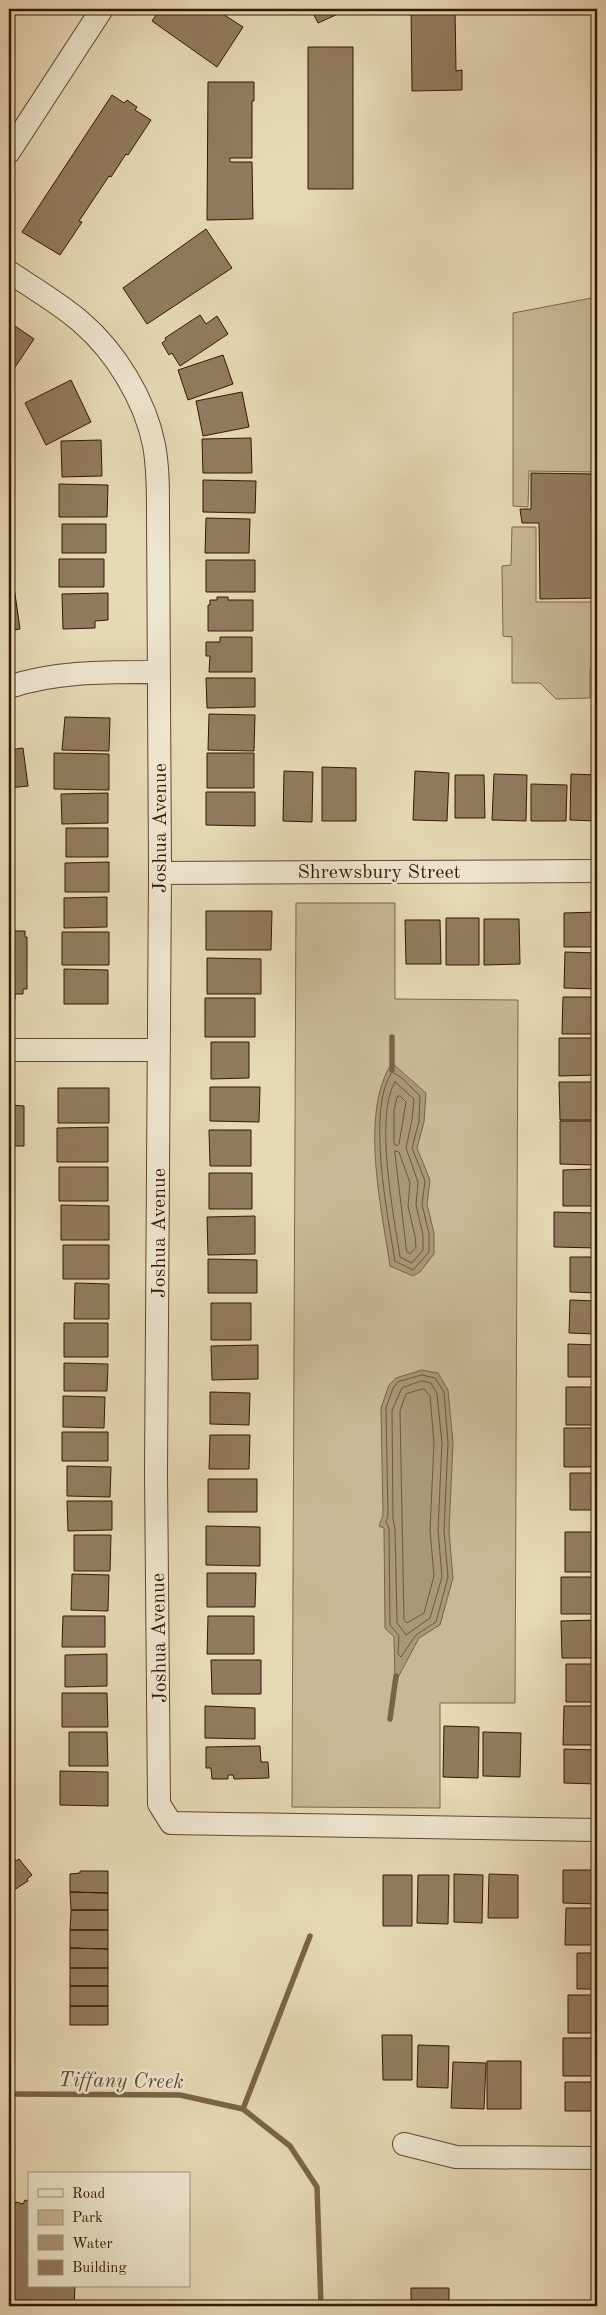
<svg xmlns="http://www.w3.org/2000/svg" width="606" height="2315" viewBox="0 0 606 2315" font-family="'Old Standard TT',serif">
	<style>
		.green { fill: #c9b897; stroke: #7e674c }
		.water { fill: #aa9779; stroke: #7b6349 }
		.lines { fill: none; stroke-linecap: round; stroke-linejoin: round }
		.shore { stroke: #6f563e; stroke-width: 1 }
		.stream { stroke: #7b6349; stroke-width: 5.5 }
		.building { fill: #917b60; stroke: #341602 }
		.minor-casing { stroke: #61472f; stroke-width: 24 }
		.minor { stroke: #efe6d0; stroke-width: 22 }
		.labels { text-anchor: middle; stroke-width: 5; stroke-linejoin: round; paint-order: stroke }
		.street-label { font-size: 20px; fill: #341602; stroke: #efe6d0 }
		.water-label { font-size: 21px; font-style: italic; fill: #634a32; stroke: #efe6d0 }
	</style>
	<rect width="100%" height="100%" fill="#e7d9b6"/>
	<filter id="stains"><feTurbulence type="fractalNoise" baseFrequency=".004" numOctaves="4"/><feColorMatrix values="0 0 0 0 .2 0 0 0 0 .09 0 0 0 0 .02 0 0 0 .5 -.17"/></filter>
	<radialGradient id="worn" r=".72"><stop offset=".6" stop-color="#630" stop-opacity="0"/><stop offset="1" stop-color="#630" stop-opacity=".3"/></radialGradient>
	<path class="green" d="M597,297V472L529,471L528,507L513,506V313Z
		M512,527H536V602H597V669H590V698L556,699L540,683H512V637L503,636L502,566L511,565Z
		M296,903H395V999L518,1000L515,1703H440V1808L292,1807Z"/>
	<path class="water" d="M392,1063L426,1093L424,1122L417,1148L430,1180L427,1204L434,1233V1254L420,1272L413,1276L390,1266C382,1209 359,1113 392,1063Z
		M422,1370L438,1373L448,1390L453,1443L449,1531L453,1578L440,1625L419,1638L395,1683L394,1637L385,1628L384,1528L379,1526L383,1515L381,1408L389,1385L396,1378Z"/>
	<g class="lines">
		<path class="shore" d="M392,1072L402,1078L420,1096L419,1121L412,1148L425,1181L422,1204L429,1234V1252L413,1270L395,1261C388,1217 366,1108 392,1072Z
			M395,1082L414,1099L412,1120L406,1148L418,1182L416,1205L423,1235V1250L412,1263L400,1257C394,1217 374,1115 395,1082Z
			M400,1096L406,1102L399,1144L397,1146L394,1144V1111L397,1097Z
			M395,1151L399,1152L410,1183L408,1206L415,1236L416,1247L410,1254L407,1252Z
			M422,1375L435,1378L444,1392L448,1443L444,1531L448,1577L436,1622L416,1635L401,1657L398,1654L399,1636L390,1625L389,1528L386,1522L388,1515L386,1408L393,1388L398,1382Z
			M422,1381L431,1383L437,1394L442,1443L438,1530L442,1577L430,1618L406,1635L397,1623L395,1528L393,1520L392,1410L402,1388Z
			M424,1389L430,1396L434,1443L430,1530L434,1576L424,1613L407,1623L404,1620L400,1411L406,1394Z"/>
		<path class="stream" d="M392,1037V1070
			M390,1719L396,1676
			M9,2094L180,2095L243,2109L290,2146L317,2187L321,2306
			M243,2109L310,1936"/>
	</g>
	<path class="building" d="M160,9H215L243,27L217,67L152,21Z
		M311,9H349L318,23Z
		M411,9H455L456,71L462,70V90L412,91Z
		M308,47H353V189H308Z
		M208,82H254V101H252V158H230V162H252L253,219L207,220Z
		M112,95L124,103L127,100L137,107L135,110L151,120L128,155L126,154L111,177L109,176L79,221L82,222L60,255L22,232Z
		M206,229L232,268L147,324L123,288Z
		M200,315L206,324L217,316L228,334L180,366L172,353L169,355L162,343L166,340L165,338Z
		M9,322L34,339L9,376Z
		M223,355L233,384L188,400L178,370Z
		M71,380L91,422L46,445L25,403Z
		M242,392L249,427L203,436L196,401Z
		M251,438L252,473H203L202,439Z
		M101,440L102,476L62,477L61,441Z
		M531,473L597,474V598L540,599L539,523H522L520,509H531Z
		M203,480L256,481L255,513L203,512Z
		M59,484L108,485L107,517H59Z
		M206,518L250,519L249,553H205Z
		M62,524H106V553H62Z
		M59,559H104V587H59Z
		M206,560H255V592H206Z
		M13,580L20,629L9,631V581Z
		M108,593V620L95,621V628L63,629L62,594Z
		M217,597H228V600H253V631H208V605H210V600H217Z
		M220,637H252V672H209L210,656H206V642H220Z
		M206,678H255V707L207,708Z
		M209,714L255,715L254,751L208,750Z
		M65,717L110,718L109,751L62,750Z
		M23,748L28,786L9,788V750Z
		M54,753L109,754V790L54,789Z
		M207,753H254V788H207Z
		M322,767L356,768V821H322Z
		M284,771L313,772L312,822L283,821Z
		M415,771L449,773L447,821L413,820Z
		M494,774L527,775L526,821L492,820Z
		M571,774L597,775V821L570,820Z
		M455,775H484L485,818H455Z
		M531,784L567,785L566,821H531Z
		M206,792H255V826L206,825Z
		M108,793V823L62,824L61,794Z
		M66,828H108V857H66Z
		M109,862V892H65V863Z
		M107,897V927L64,928V898Z
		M206,911H272L271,950H206Z
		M597,912V947H564V913Z
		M446,918H479V965H446Z
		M484,919H519L520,964L484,965Z
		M405,920H440L441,964H406Z
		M9,931H25V937H27V989H23V994H15V999H9Z
		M62,932H109V965H62Z
		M565,952L597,953V989L564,988Z
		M207,958L261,959V994H207Z
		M64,969L108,970V1004H64Z
		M563,997H597V1034H562Z
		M205,998H255V1037H205Z
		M559,1038H597V1075L559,1076Z
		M211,1042H249V1078L211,1079Z
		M559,1082H597V1120H560Z
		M210,1087H260L259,1122L210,1121Z
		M58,1088H109V1123H58Z
		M9,1101L10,1105L24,1106V1146H9Z
		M560,1121H597V1165L560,1164Z
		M108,1127V1162H57V1128Z
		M209,1130H251V1166H210Z
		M59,1167H108V1201H59Z
		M597,1169V1206H563V1170Z
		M209,1173H252V1209H209Z
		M61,1205L109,1206V1240H61Z
		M554,1212L597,1213V1248L554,1247Z
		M255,1216V1254L208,1255L207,1217Z
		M63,1245H109V1279H63Z
		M570,1257H597V1293L570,1292Z
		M208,1259L257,1260V1293H208Z
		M75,1283L109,1284V1319H74Z
		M570,1300L597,1301V1334L569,1333Z
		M211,1303H251V1340H211Z
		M64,1323H108V1357H64Z
		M568,1344L597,1345V1377H568Z
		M258,1345V1379L212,1380L211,1346Z
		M64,1363L108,1364L107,1391H64Z
		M566,1387H597V1425H566Z
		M210,1392L250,1393L249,1425L210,1424Z
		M63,1396L105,1397L104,1428L63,1427Z
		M564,1428H597V1467H564Z
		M62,1432H108V1461H62Z
		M210,1435H250L249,1469H209Z
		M67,1466L111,1467L110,1497L67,1496Z
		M570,1473H597V1510H570Z
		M208,1479H257V1512H208Z
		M67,1501H112V1530L68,1531Z
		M206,1526L260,1527V1566L206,1565Z
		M565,1532H597V1572H565Z
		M74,1535H111L110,1571H74Z
		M207,1573H256L255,1607H207Z
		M72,1574L109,1575L108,1611L71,1610Z
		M561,1577H597V1614H561Z
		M63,1616H105V1647H62Z
		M208,1616H254V1654H207Z
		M597,1620V1658H562L561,1621Z
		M107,1654V1686L65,1687V1655Z
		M211,1660H261V1694H212Z
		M566,1664H597V1702H566Z
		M62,1693H107L108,1727H62Z
		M205,1706L255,1708V1739L205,1738Z
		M564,1706H597V1745H563Z
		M444,1726L479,1727L478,1778L443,1777Z
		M69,1732H107L108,1766H69Z
		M483,1732L521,1733L520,1777L483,1776Z
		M260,1746L261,1762H268L269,1778L234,1779L233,1775H228V1779H212L211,1768H206V1747Z
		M564,1749L597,1750V1784L564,1783Z
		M60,1771L108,1772V1806L60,1805Z
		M9,1851L16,1861L19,1859L32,1875L27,1879L28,1881L14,1890L9,1883Z
		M563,1870H597V1904L563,1903Z
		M80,1871H108V1893L70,1892V1874L80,1873Z
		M454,1874L483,1875L482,1923L454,1922Z
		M489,1874L518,1875V1918H488Z
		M383,1875H412V1926H383Z
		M418,1875H449L448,1924L417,1923Z
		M70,1892L108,1893V1910H71Z
		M566,1908H597V1945H565Z
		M71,1910H108V1930H70Z
		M70,1930H108V1949L70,1948Z
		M70,1948L108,1949V1968H70Z
		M577,1953H597V1989H577Z
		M70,1968H108V1986H70Z
		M70,1986H108V2006H70Z
		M568,1995H597V2033H568Z
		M70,2006H108V2025H70Z
		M382,2035H412V2080H383Z
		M563,2038H597V2076H563Z
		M418,2045L449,2046L448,2088L417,2087Z
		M487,2061H521V2109H487Z
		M453,2062L486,2063L484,2109L451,2108Z
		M565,2082H597V2111H565Z
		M25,2200L29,2201V2286H75L74,2306H9V2214H13V2208L16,2202L23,2204Z
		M411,2288H449V2306H411Z"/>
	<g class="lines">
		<g class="minor-casing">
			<path id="minor" d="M9,152L102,9
				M9,272C33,288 59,303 81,322C116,352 145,400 154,445C158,466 158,488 158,510L160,873L156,1472L159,1804L171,1823L597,1830
				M9,687C57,671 108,672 158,672
				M160,873L597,871
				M9,1050H159
				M404,2144L456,2157L597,2158"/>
		</g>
		<use href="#minor" class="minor"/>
	</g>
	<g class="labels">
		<g class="street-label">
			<text transform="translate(159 828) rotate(-90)" y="7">Joshua Avenue</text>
			<text x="379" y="878">Shrewsbury Street</text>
			<text transform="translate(158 1233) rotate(-90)" y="7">Joshua Avenue</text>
			<text transform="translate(158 1638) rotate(-91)" y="7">Joshua Avenue</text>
		</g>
		<g class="water-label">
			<text transform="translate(121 2080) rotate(1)" y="7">Tiffany Creek</text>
		</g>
	</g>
	<rect width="606" height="2315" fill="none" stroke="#e7d9b6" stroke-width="30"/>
	<rect x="10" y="10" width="586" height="2295" fill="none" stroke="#341602" stroke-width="2.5"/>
	<rect x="15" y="15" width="576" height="2285" fill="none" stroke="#341602"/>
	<rect x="28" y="2172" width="162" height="115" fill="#efe6d0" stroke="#a4937e"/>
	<rect x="38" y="2189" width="25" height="8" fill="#efe6d0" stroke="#a4937e"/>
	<text x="72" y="2198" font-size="15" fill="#341602">Road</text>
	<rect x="38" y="2210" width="25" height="15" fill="#c9b897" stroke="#a4937e"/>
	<text x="72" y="2222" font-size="15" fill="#341602">Park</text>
	<rect x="38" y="2235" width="25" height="15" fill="#aa9779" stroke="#a4937e"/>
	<text x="72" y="2248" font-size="15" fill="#341602">Water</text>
	<rect x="38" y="2260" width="25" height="15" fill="#917b60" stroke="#a4937e"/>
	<text x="72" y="2272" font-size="15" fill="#341602">Building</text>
	<rect width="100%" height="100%" filter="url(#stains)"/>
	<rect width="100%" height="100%" fill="url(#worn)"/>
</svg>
